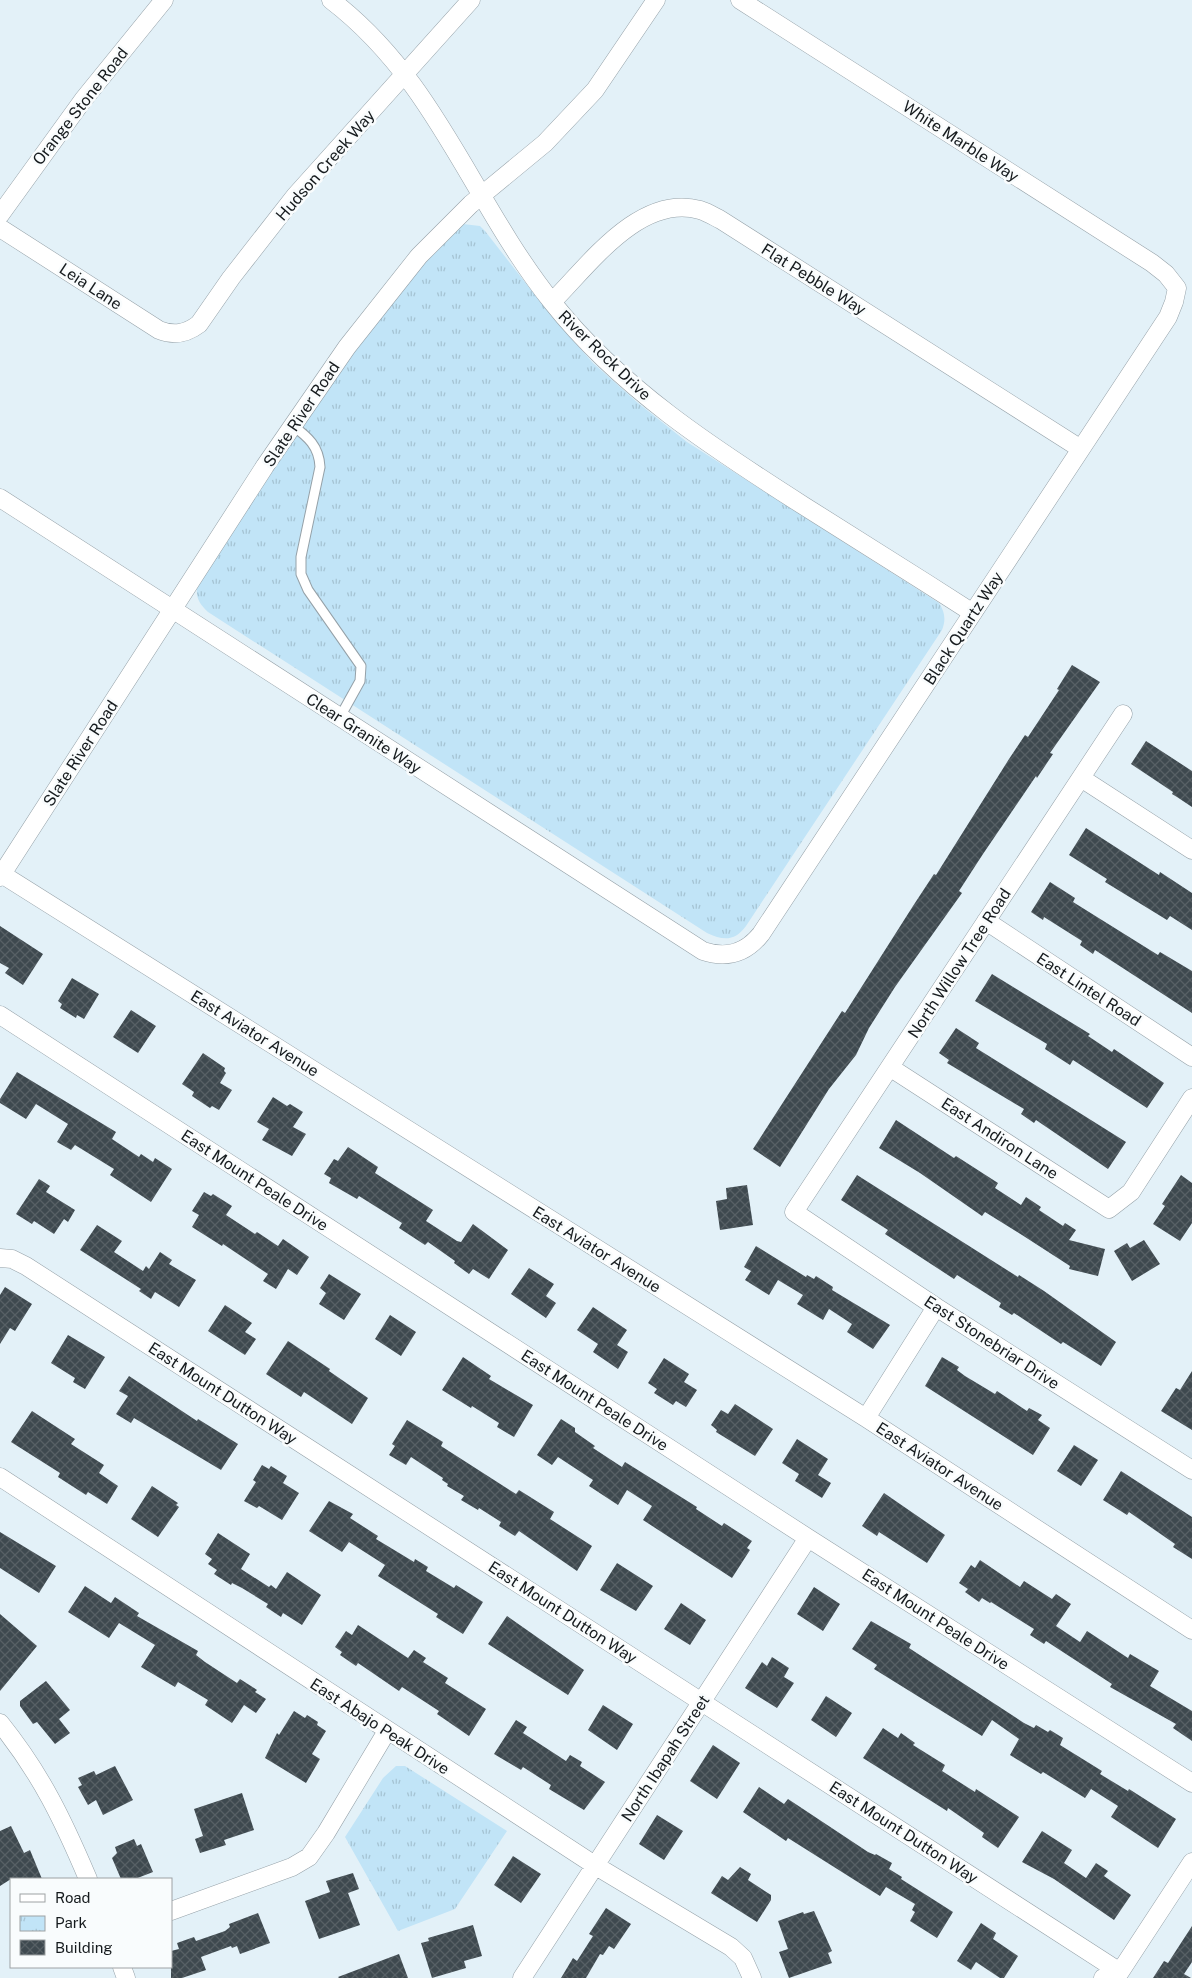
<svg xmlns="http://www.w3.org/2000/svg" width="1192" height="1978" viewBox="0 0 1192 1978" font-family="'Public Sans',sans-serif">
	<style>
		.park { fill: url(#park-tufts) }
		.building { fill: url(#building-cross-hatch) }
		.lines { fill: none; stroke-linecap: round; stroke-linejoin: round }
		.service-casing { stroke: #95a1a8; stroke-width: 11 }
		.minor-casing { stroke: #95a1a8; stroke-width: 19 }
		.service { stroke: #fff; stroke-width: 9 }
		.minor { stroke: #fff; stroke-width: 18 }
		.labels { text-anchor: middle; stroke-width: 5; stroke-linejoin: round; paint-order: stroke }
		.street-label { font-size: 16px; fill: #161b1e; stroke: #f9fcfd }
	</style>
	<defs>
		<pattern id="park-tufts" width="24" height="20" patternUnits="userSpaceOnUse" patternTransform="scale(1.25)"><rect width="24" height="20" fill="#c1e4f7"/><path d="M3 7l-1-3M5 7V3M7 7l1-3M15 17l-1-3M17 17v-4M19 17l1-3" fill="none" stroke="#a5c3d3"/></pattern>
		<pattern id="building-cross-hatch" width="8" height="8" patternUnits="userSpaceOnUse" patternTransform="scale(1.25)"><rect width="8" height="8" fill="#3e494f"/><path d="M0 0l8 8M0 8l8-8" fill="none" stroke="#576065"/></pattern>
	</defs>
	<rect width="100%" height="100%" fill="#e3f1f8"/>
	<path class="park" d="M463,224L480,226L485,231L553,318L593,363L638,403L687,442L939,603C945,612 946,620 942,630L746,926C735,941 724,941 707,933L208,612C200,604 196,599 197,588L324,388L414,271Z
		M396,1766H405L507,1831L455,1909L398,1931L345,1837L383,1778Z"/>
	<path class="building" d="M1072,665L1100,682L1050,753L1053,754L1037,778L1036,776L983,854L959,891L962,893L895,987L869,1028L856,1055L829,1089L780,1167L753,1149L842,1011L845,1013L913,906L934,874L936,875L1009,759L1025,735L1028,737L1059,690L1057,689Z
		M1146,741L1192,771V807L1177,797L1172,794L1173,792L1131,764Z
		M1086,828L1159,875L1160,872L1192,893V930L1170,916L1167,920L1105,882L1107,879L1069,855Z
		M1050,882L1075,898L1073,902L1158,955L1160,952L1192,971V1013L1095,950L1093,954L1080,945L1082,941L1044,917L1043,920L1031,912Z
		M0,926L43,954L23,985L5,973L9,968L0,963Z
		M992,974L1090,1034L1088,1036L1112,1052L1114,1049L1164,1083L1147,1108L1073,1060L1070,1065L1045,1049L1047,1044L975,1001Z
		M72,978L99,994L84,1019L77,1015L76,1018L60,1008L62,1004L58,1001Z
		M131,1010L156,1026L138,1053L113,1037Z
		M956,1028L979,1043L976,1048L1126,1142L1108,1169L1036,1120L1034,1123L1021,1114L1024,1109L947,1063L949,1060L939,1053Z
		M203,1053L225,1068L224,1071L226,1073L220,1083L232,1090L219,1110L212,1106L210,1108L192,1096L194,1092L182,1084Z
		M17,1072L116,1132L112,1139L139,1157L141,1154L153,1162L155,1158L172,1169L151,1202L110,1175L114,1169L75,1145L71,1150L57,1142L68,1124L36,1104L26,1119L0,1103V1099Z
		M273,1097L287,1106L290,1104L303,1112L293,1127L306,1134L292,1156L262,1140L269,1129L257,1122Z
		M896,1120L954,1158L956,1156L998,1183L995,1188L1021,1205L1026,1197L1041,1207L1039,1210L1063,1226L1065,1223L1076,1230L1069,1240L1105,1249L1098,1276L1069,1269L1070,1266L1022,1235L985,1212L982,1216L920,1173L879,1148Z
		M348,1147L378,1167L375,1173L433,1210L426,1221L457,1241L461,1242L473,1224L508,1250L489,1279L473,1269L469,1274L454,1263L455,1261L428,1242L425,1245L399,1228L402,1223L359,1196L357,1199L329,1183L331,1178L324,1174L334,1159L338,1161Z
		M857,1175L1018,1277L1019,1275L1044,1291L1116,1342L1101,1366L1063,1342L1061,1344L1014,1313L1012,1315L999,1307L1001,1303L957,1275L954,1279L885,1234L888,1230L841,1200Z
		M1181,1175L1192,1183V1223L1180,1241L1153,1224L1165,1206L1162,1204Z
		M39,1179L50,1186L46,1192L75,1210L68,1222L64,1219L54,1234L34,1221L32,1224L16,1214Z
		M747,1185L753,1225L720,1230L716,1201L727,1199L726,1188Z
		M204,1192L211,1196L213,1194L232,1206L226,1215L255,1234L257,1232L278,1246L283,1239L309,1257L297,1275L288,1269L276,1289L263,1281L268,1274L223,1244L222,1246L192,1227L199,1215L192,1211Z
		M97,1225L122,1241L114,1252L143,1271L146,1266L149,1269L160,1252L172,1260L169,1264L196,1280L179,1307L155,1292L151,1299L139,1291L141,1289L80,1250Z
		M1144,1240L1160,1264L1132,1281L1114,1251L1127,1243L1130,1248Z
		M756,1246L806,1277L807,1275L814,1279L816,1276L833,1287L832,1290L890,1325L873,1349L847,1332L852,1324L829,1309L823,1320L797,1304L803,1295L778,1280L769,1295L745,1280L751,1271L744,1267Z
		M529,1268L554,1284L546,1296L556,1303L546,1318L511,1294Z
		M329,1274L361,1294L344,1320L319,1304L326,1293L320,1288Z
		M5,1287L32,1304L15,1331L10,1328L0,1344V1295Z
		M225,1305L252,1323L245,1332L256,1339L245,1355L208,1331Z
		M593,1307L627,1330L617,1345L628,1352L618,1369L593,1352L598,1344L577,1330Z
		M390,1315L416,1332L401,1356L375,1339Z
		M68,1335L105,1357L85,1389L73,1382L75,1378L51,1363Z
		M288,1341L330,1369L329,1371L368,1398L352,1424L304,1392L301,1397L266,1374Z
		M463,1357L491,1376L489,1379L533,1405L514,1437L497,1427L499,1423L472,1406L471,1408L442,1390Z
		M942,1357L959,1367L957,1370L965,1376L995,1394L997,1391L1027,1411L1029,1408L1042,1415L1038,1420L1050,1428L1033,1455L925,1386Z
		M664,1358L689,1374L684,1382L697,1390L686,1407L676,1401L673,1405L654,1393L657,1389L648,1383Z
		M1192,1371V1430L1161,1411L1176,1388L1180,1390Z
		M129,1376L197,1421L198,1419L238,1444L221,1470L134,1418L131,1423L116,1414L128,1396L119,1391Z
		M735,1404L773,1429L755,1456L716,1432L717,1430L711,1425L721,1410L728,1414Z
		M32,1411L75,1439L71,1444L104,1465L99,1473L118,1486L107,1504L88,1492L86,1495L58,1477L60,1473L11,1442Z
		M561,1419L575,1428V1432L595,1446L593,1448L622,1467L625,1462L697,1507L696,1509L722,1526L724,1523L752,1541L747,1548L750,1550L732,1578L643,1520L652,1506L627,1490L618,1505L589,1486L593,1480L558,1457L552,1465L537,1455Z
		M407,1420L443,1442L441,1446L516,1494L519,1490L554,1512L550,1519L592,1546L577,1571L519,1531L515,1536L499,1526L501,1522L479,1508L478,1510L461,1500L464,1496L447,1486L448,1484L442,1480L443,1478L411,1457L406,1465L389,1455L395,1446L392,1444Z
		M797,1439L828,1459L818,1475L831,1483L822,1498L795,1481L799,1474L782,1463Z
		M1074,1445L1098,1460L1081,1486L1057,1471Z
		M262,1465L269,1469L271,1466L287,1476L283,1483L299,1493L282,1520L259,1506L257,1508L244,1501L256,1482L253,1480Z
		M1121,1471L1192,1517V1559L1173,1547L1175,1544L1129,1512L1127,1515L1103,1500Z
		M152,1486L178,1503L176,1505L179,1507L158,1537L131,1519Z
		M884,1493L945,1535L927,1563L879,1532L877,1536L862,1526Z
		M329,1501L353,1514L350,1518L378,1536L376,1539L414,1562L415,1559L428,1567L426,1571L454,1588L456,1585L483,1602L463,1634L436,1617L438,1614L378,1576L385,1565L349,1542L342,1552L309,1531Z
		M0,1532L56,1566L39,1593L0,1568Z
		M218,1533L250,1554L241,1569L269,1587L271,1585L276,1589L287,1572L321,1595L302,1625L283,1613L281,1617L266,1607L268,1604L242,1588L232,1583L231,1585L214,1574L217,1570L208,1564L212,1559L205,1554Z
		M980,1560L1020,1587L1024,1581L1052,1599L1056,1594L1071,1604L1056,1626L1080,1642L1087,1631L1128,1658L1130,1654L1159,1671L1150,1686L1192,1711V1741L1173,1728L1176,1724L1110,1687L1112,1684L1046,1641L1044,1644L1030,1635L1034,1629L991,1602L990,1603L982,1598L979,1602L965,1592L968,1589L959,1583L971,1565L975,1568Z
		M617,1563L653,1586L636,1611L600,1590Z
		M85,1586L111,1603L115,1597L139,1613L137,1616L198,1651L196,1655L205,1662L237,1683L240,1679L257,1690L255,1692L266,1699L256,1713L244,1705L232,1723L205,1705L208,1700L178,1682L175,1687L141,1667L155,1645L119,1623L109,1638L68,1612Z
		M814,1587L840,1604L823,1631L797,1614Z
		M681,1603L706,1620L690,1645L664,1629Z
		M0,1614L37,1646L0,1691Z
		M507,1616L584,1670L568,1695L488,1644Z
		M871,1621L911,1644L909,1648L1024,1723L1034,1728L1036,1725L1048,1732L1050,1730L1063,1738L1060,1745L1102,1771L1100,1774L1128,1791L1129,1789L1176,1819L1158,1848L1111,1817L1118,1806L1091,1789L1085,1798L1043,1772L1041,1774L1010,1755L1019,1739L992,1720L982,1736L874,1669L877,1665L852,1649Z
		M358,1625L408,1658L414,1650L426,1658L423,1662L448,1678L445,1683L486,1709L469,1736L437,1714L439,1711L402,1687L399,1691L358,1663L356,1666L340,1655L342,1652L335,1647L346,1631L352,1635Z
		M772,1657L789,1668L784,1677L794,1683L777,1708L745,1688L762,1662L767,1666Z
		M46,1681L70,1710L59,1719L70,1733L55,1744L37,1722L33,1724L20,1706V1701Z
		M826,1696L852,1713L836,1737L811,1720Z
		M603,1705L633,1724L617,1750L588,1730Z
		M294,1711L305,1718L307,1715L318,1722L317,1725L326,1731L312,1754L320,1759L306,1783L265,1758L277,1733L279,1735Z
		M516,1720L527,1727L523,1733L566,1761L570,1755L582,1762L580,1766L605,1782L584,1810L549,1789L551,1785L523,1767L521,1770L494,1754Z
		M883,1728L898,1738L901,1733L915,1743L913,1745L945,1765L942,1771L975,1792L976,1789L1019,1817L998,1848L982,1837L984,1833L948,1808L947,1811L863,1758Z
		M713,1745L740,1763L717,1799L690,1781Z
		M115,1766L133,1800L103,1815L96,1800L88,1805L78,1787L82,1785L78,1778L94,1771L96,1775Z
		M759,1787L784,1804L788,1799L868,1852L875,1855L876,1854L892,1863L889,1869L902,1877L901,1879L953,1912L937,1938L910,1921L915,1912L912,1910L915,1904L886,1887L880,1896L788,1838L786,1841L743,1812Z
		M242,1793L254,1830L224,1840L226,1845L200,1853L195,1839L203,1836L194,1809Z
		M657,1815L683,1831L664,1860L639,1844Z
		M11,1826L24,1853L30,1850L42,1879H11L0,1886V1831Z
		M1042,1831L1072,1850L1064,1863L1086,1878L1096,1863L1108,1871L1104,1876L1131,1895L1114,1920L1054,1879L1022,1862Z
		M134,1839L137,1846L141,1844L153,1872L135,1879H121L112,1858L117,1853L115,1847Z
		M513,1856L541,1874L521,1903L494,1885Z
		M740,1867L751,1874L748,1880L771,1895V1900L757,1922L711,1893L722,1876L728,1880Z
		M353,1873L359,1889L348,1893L360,1925L319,1939L305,1901L330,1892L326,1881Z
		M606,1908L631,1924L614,1949L609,1946L603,1955L600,1954L586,1978H561L573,1958L577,1961L593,1936L589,1934Z
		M814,1911L832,1951L828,1953L832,1963L789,1978L779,1952L788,1949L778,1921L803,1912L804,1914Z
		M258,1913L270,1943L240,1954L237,1946L232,1948L231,1946L201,1957L206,1970L182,1978H171V1951L179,1949L177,1943L194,1937L196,1941L225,1931L230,1927L229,1924Z
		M981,1923L996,1933L993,1939L1018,1956L1004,1978H1000L976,1962L971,1970L957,1961Z
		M473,1925L482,1956L464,1961L466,1968L432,1978L421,1943L429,1941L428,1938Z
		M1192,1926V1962L1184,1974L1191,1978H1153L1164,1961L1168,1963Z
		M399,1954L408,1978H339L338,1977Z"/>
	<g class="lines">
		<g class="service-casing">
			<path id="service" d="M292,425C308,437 319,446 320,467L301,557V574L308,590L361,666L360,681L340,717"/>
		</g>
		<g class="minor-casing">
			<path id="minor" d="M331,0C437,81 472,202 552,302C620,388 713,448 804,506C861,542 917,577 973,613
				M0,215L83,100L164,0
				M0,228L159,330C174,336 186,334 199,324L231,278L295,196L471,0
				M552,302C589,265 640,193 700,210C707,212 715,217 721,220L1081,449
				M0,498L703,951C727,959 746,953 761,934L1168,317L1174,302L1177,288L1166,274L1152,263L740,0
				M1123,714L794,1212L936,1307L1192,1470
				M1081,778L1192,850
				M0,873L866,1418L1192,1630
				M0,877L265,466L347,347L419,256L471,204L545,143L595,90L656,0
				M986,921L1192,1057
				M0,1015L808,1538L1192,1783
				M891,1068L1109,1209L1131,1192L1192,1098
				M0,1258L12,1259L26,1266L1120,1972
				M866,1418L936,1307
				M0,1477L596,1866L731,1947L743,1958L752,1978
				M0,1723C41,1774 63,1820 88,1879
				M171,1911L292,1867L309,1857L326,1833L387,1731
				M122,1967L126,1978
				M522,1978L808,1538
				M1103,1978L1120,1972L1192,1862"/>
		</g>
		<use href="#service" class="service"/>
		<use href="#minor" class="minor"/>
	</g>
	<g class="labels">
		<g class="street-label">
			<text transform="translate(80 106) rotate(-52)" y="6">Orange Stone Road</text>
			<text transform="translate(961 141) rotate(33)" y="6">White Marble Way</text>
			<text transform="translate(325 165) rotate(-49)" y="6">Hudson Creek Way</text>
			<text transform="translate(814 279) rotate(32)" y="6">Flat Pebble Way</text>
			<text transform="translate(91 286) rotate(33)" y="6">Leia Lane</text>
			<text transform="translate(605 355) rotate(44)" y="6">River Rock Drive</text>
			<text transform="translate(301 414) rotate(-56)" y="6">Slate River Road</text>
			<text transform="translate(963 628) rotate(-57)" y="6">Black Quartz Way</text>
			<text transform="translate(364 733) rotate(33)" y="6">Clear Granite Way</text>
			<text transform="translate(80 753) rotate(-57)" y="6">Slate River Road</text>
			<text transform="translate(959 963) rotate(-57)" y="6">North Willow Tree Road</text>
			<text transform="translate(1089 989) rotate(33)" y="6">East Lintel Road</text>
			<text transform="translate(255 1033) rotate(32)" y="6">East Aviator Avenue</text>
			<text transform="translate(1000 1138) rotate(33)" y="6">East Andiron Lane</text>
			<text transform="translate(255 1180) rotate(33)" y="6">East Mount Peale Drive</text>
			<text transform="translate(597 1249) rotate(32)" y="6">East Aviator Avenue</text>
			<text transform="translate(992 1342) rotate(33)" y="6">East Stonebriar Drive</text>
			<text transform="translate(223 1393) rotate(33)" y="6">East Mount Dutton Way</text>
			<text transform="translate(595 1400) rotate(33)" y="6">East Mount Peale Drive</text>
			<text transform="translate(940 1466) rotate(33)" y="6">East Aviator Avenue</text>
			<text transform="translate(563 1612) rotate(33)" y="6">East Mount Dutton Way</text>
			<text transform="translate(936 1619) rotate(33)" y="6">East Mount Peale Drive</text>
			<text transform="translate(380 1726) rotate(33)" y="6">East Abajo Peak Drive</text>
			<text transform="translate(665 1758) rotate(-57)" y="6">North Ibapah Street</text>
			<text transform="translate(904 1832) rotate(33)" y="6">East Mount Dutton Way</text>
		</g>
	</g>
	<rect x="10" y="1878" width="162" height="90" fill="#f9fcfd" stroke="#9ea2a4"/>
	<rect x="20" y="1894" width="25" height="8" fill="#ffffff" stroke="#9ea2a4"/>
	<text x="55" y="1903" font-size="15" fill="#161b1e">Road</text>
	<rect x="20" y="1916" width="25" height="15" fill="url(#park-tufts)" stroke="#9ea2a4"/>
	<text x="55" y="1928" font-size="15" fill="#161b1e">Park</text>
	<rect x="20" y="1940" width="25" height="15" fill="url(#building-cross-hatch)" stroke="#9ea2a4"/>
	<text x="55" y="1953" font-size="15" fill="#161b1e">Building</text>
</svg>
